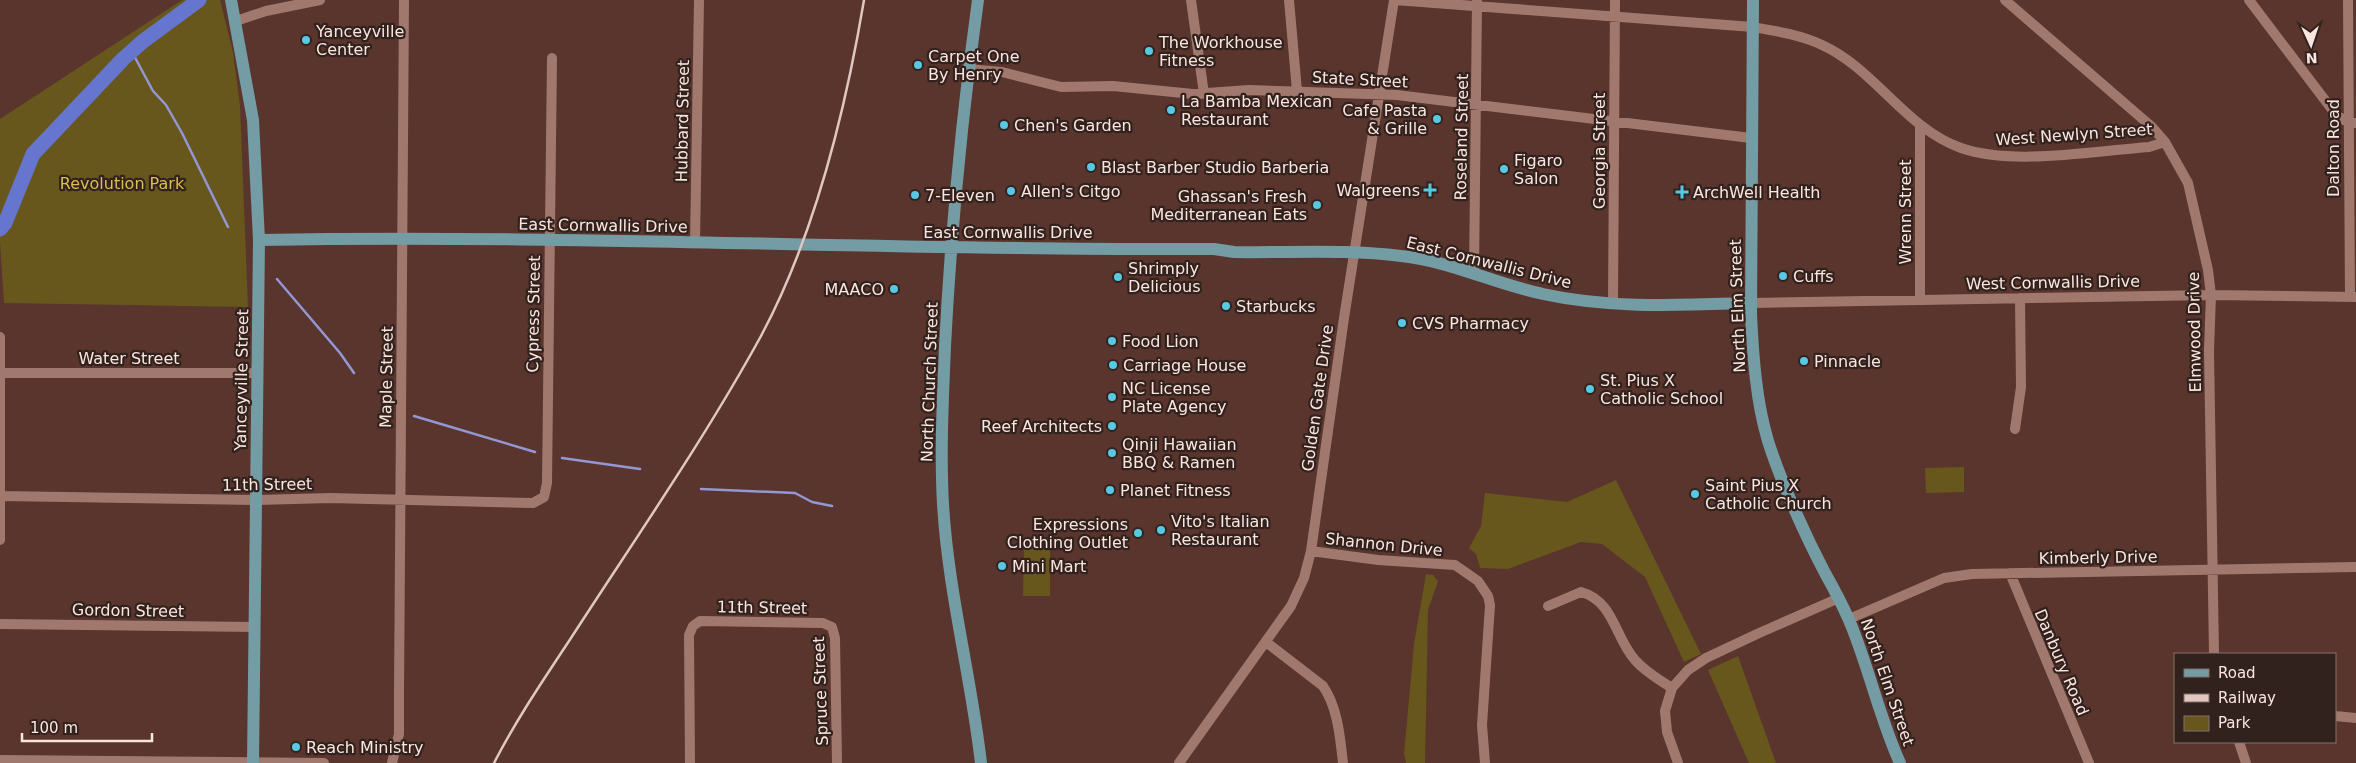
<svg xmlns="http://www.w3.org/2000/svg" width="2356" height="763" viewBox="0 0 2356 763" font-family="'DejaVu Sans',sans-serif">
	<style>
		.green { fill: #67571c }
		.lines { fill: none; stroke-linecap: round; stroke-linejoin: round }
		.stream { stroke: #9397d4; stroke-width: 2.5 }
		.river { stroke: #6676cf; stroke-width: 15 }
		.minor { stroke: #a0786e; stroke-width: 10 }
		.major { stroke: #749ca4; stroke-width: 12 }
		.rail { stroke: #e0c7c0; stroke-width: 2.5 }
		.poi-dot { fill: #57c9e2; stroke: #32221e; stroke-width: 2 }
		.labels { text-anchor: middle; stroke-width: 4.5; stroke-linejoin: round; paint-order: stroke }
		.poi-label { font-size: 16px; fill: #fce5df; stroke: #32221e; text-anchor: start }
		.street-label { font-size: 16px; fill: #fce5df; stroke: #32221e }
		.park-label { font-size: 16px; fill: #dcbe4f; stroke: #32221e }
	</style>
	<rect width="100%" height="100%" fill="#59352d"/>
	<path class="green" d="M182,0H220L233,52L240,106L248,307L4,303L0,242V119Z
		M1964,467V492L1926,493L1925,468Z
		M1616,480L1701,654L1684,662L1645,577L1602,544L1581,542L1508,569L1480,568L1476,554L1469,548L1481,526L1485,493L1567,502Z
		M1024,546H1050V596H1023Z
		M1426,574L1433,575L1438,581L1428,610L1425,763H1406L1404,754L1414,644Z
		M1738,656L1776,763H1749L1708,670Z"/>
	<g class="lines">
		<path class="stream" d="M132,52L153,91L166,105L182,133L228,227
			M277,279L340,353L354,373
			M414,416L535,452
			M562,458L640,469
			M701,489L795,493L812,502L832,506"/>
		<path class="river" d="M0,229L5,223L33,154L123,59L142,42L199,0"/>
		<path class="minor" d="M1191,0L1204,94
			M1289,0L1297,91
			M1395,0L1753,27C1776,31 1801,35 1822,45C1875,69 1905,128 1961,148C2013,166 2093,151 2149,147L2165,142
			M2005,0L2152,127L2165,142L2188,183L2208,270L2211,295L2209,351L2214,654
			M2249,0L2337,116L2348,122L2356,123
			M2348,0L2350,297
			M236,21L266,11L320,0
			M968,69L1002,72L1061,87L1113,86L1193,94L1249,90L1397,95L1751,138
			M695,243L699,0
			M1474,274L1477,1
			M1920,299V125
			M1613,303L1615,0
			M1751,303L2211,295L2356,297
			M0,337V540
			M1,373H258
			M2015,429L2021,387L2020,298
			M1,496L257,500L330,498L533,503L544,497L547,483L552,58
			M1311,551L1378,560L1455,565L1478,581L1488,596L1490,605L1482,725L1485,763
			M2010,573L2089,763
			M1548,606L1581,592C1614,601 1615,638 1635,660C1645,672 1660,680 1672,688
			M1849,619L1944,578L1972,574L2356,567
			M0,624L255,627
			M1266,642L1323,686C1338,708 1340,737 1343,763
			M2335,716L2356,718
			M2239,742L2246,763
			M0,760L324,763
			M392,763L399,734V693L404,0
			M690,763L689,635L693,626L700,621L823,623L832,627L835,638L837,763
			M1179,763L1291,606L1304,578L1311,551L1344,318L1394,0
			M1678,763L1667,732L1665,711L1672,688L1688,670L1706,658L1757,634L1839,598"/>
		<path class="major" d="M231,0L253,120L259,240L253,763
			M978,0C962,115 951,230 945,346C943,398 940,451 943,504C948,591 971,676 981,763
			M1753,0L1751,314C1753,356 1756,401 1768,441C1781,482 1805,535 1825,573C1834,589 1842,604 1849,620C1869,667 1879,717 1900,763
			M259,240C577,234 896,251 1214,249L1234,252C1289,253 1346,249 1401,256C1450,261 1495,284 1543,294C1611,309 1682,305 1751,303"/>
		<path class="rail" d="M494,763C516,720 544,679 571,638C635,539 704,440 761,336C815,235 845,113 864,0"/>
	</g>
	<g class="poi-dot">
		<circle cx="306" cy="40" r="5"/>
		<circle cx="1149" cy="51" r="5"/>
		<circle cx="918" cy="65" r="5"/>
		<circle cx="1171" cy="110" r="5"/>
		<circle cx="1437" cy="119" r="5"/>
		<circle cx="1004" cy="125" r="5"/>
		<circle cx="1091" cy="167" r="5"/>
		<circle cx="1504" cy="169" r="5"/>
		<path d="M1427.5 182.5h5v5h5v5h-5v5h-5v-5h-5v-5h5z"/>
		<circle cx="1011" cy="191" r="5"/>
		<path d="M1679.5 184.5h5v5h5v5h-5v5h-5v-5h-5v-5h5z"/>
		<circle cx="915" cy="195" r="5"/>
		<circle cx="1317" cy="205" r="5"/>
		<circle cx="1783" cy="276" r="5"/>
		<circle cx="1118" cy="277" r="5"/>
		<circle cx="894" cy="289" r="5"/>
		<circle cx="1226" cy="306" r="5"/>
		<circle cx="1402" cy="323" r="5"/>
		<circle cx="1112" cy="341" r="5"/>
		<circle cx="1804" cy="361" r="5"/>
		<circle cx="1113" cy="365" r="5"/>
		<circle cx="1590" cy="389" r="5"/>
		<circle cx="1112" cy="397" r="5"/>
		<circle cx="1112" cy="426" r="5"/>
		<circle cx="1112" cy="453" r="5"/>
		<circle cx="1110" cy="490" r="5"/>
		<circle cx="1695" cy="494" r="5"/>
		<circle cx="1161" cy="530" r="5"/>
		<circle cx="1138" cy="533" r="5"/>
		<circle cx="1002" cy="566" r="5"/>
		<circle cx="296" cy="747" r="5"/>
	</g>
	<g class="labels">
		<g class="poi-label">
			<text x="316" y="37">Yanceyville<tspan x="316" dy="18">Center</tspan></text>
			<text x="1159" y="48">The Workhouse<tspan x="1159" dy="18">Fitness</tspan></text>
			<text x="928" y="62">Carpet One<tspan x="928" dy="18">By Henry</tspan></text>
			<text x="1181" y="107">La Bamba Mexican<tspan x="1181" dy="18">Restaurant</tspan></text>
			<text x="1427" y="116" text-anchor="end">Cafe Pasta<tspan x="1427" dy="18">&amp; Grille</tspan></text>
			<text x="1014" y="131">Chen's Garden</text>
			<text x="1514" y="166">Figaro<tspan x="1514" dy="18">Salon</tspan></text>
			<text x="1101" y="173">Blast Barber Studio Barberia</text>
			<text x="1420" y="196" text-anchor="end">Walgreens</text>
			<text x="1021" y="197">Allen's Citgo</text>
			<text x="1693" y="198">ArchWell Health</text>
			<text x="925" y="201">7-Eleven</text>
			<text x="1307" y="202" text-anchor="end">Ghassan's Fresh<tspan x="1307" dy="18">Mediterranean Eats</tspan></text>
			<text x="1128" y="274">Shrimply<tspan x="1128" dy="18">Delicious</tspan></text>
			<text x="1793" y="282">Cuffs</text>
			<text x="884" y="295" text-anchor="end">MAACO</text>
			<text x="1236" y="312">Starbucks</text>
			<text x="1412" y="329">CVS Pharmacy</text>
			<text x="1122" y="347">Food Lion</text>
			<text x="1814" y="367">Pinnacle</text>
			<text x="1123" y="371">Carriage House</text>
			<text x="1600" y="386">St. Pius X<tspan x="1600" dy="18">Catholic School</tspan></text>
			<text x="1122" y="394">NC License<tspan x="1122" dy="18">Plate Agency</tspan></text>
			<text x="1102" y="432" text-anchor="end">Reef Architects</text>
			<text x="1122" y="450">Qinji Hawaiian<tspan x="1122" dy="18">BBQ &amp; Ramen</tspan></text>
			<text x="1705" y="491">Saint Pius X<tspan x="1705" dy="18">Catholic Church</tspan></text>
			<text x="1120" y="496">Planet Fitness</text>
			<text x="1171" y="527">Vito's Italian<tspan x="1171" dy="18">Restaurant</tspan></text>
			<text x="1128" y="530" text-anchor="end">Expressions<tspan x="1128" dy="18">Clothing Outlet</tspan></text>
			<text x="1012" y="572">Mini Mart</text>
			<text x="306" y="753">Reach Ministry</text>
		</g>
		<g class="street-label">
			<text transform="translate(1360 79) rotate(3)" y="6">State Street</text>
			<text transform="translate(682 121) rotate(-89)" y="6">Hubbard Street</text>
			<text transform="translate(2074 134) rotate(-4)" y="6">West Newlyn Street</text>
			<text transform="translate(1461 137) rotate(-89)" y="6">Roseland Street</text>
			<text transform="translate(2333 148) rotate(-90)" y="6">Dalton Road</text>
			<text transform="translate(1599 151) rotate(-90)" y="6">Georgia Street</text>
			<text transform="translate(1905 212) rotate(-90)" y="6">Wrenn Street</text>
			<text transform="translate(603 225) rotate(1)" y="6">East Cornwallis Drive</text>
			<text x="1008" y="238">East Cornwallis Drive</text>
			<text transform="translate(1489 262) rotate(14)" y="6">East Cornwallis Drive</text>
			<text transform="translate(2053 282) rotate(-1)" y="6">West Cornwallis Drive</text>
			<text transform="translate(1737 306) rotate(-92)" y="6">North Elm Street</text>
			<text transform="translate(533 314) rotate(-89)" y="6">Cypress Street</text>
			<text transform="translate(2194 332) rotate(-91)" y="6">Elmwood Drive</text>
			<text x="129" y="364">Water Street</text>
			<text transform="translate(386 377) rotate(-89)" y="6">Maple Street</text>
			<text transform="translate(241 380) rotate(-89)" y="6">Yanceyville Street</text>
			<text transform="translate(929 382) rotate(-88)" y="6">North Church Street</text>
			<text transform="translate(1317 398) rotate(-82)" y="6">Golden Gate Drive</text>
			<text transform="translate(267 484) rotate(-1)" y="6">11th Street</text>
			<text transform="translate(1384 544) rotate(6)" y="6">Shannon Drive</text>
			<text transform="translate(2098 557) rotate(-1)" y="6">Kimberly Drive</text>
			<text transform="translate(762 607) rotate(1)" y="6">11th Street</text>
			<text transform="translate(128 610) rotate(1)" y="6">Gordon Street</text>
			<text transform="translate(2062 662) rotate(67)" y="6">Danbury Road</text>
			<text transform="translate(1888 682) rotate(71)" y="6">North Elm Street</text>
			<text transform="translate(820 691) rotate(-92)" y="6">Spruce Street</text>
		</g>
		<g class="park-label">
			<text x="122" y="189">Revolution Park</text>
		</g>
	</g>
	<rect x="2174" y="653" width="162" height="90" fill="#32221e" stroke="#83706b"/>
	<rect x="2184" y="669" width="25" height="8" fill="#749ca4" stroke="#83706b"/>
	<text x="2218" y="678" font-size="15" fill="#fce5df">Road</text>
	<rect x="2184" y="694" width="25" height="8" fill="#e0c7c0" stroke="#83706b"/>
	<text x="2218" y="703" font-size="15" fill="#fce5df">Railway</text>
	<rect x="2184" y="716" width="25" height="15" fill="#67571c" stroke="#83706b"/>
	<text x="2218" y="728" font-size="15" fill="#fce5df">Park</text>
	<g transform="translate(2311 45) rotate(177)" stroke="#32221e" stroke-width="4" paint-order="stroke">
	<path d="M0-4L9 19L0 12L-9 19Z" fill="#fce5df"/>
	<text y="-8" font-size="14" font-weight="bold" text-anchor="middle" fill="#fce5df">N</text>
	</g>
	<path d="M22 733v8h130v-8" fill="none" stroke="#fce5df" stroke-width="2.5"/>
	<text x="30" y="733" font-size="15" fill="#fce5df" stroke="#32221e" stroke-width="4" paint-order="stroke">100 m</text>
</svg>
